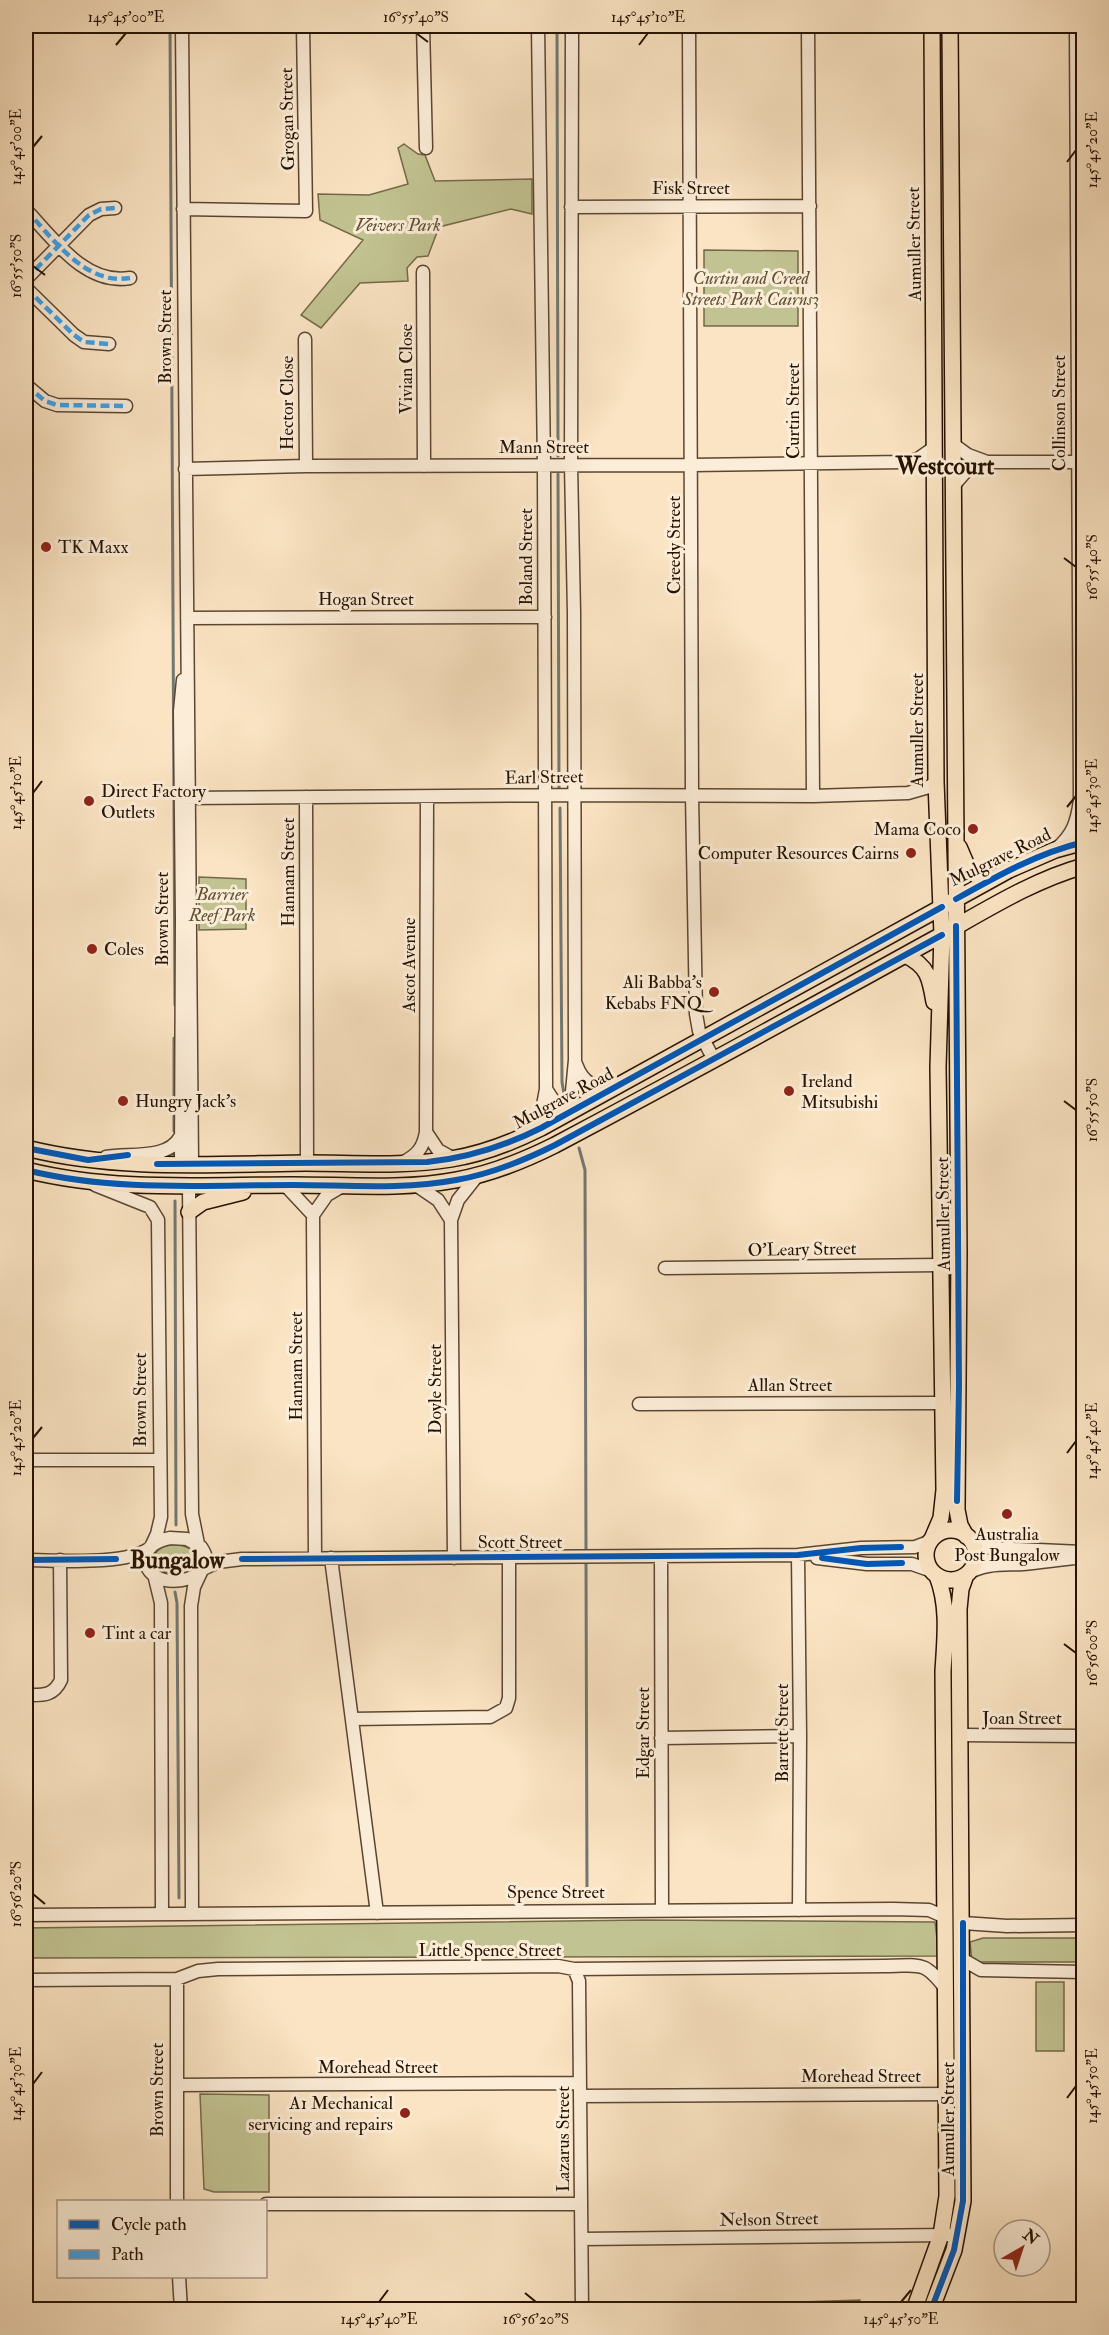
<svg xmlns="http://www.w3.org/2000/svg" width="1109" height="2335" viewBox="0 0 1109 2335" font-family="'IM FELL Double Pica',serif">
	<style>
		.green { fill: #c2c392; stroke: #746a49; stroke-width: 1.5 }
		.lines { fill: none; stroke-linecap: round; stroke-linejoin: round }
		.stream { stroke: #727773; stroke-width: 3 }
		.minor-casing { stroke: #5b4631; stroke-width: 15 }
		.major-casing { stroke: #261200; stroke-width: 18 }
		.minor { stroke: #fcedd8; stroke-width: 12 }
		.major { stroke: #fbe4c3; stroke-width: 15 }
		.quiet { stroke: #3ea1e9; stroke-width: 4.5; stroke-dasharray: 9 4.5; stroke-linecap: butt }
		.cycleway-casing { stroke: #fcedd8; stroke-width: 10 }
		.cycleway { stroke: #0057b8; stroke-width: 6 }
		.ticks { fill: none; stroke: #261200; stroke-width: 2 }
		.poi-dot { fill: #8f2418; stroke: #fcedd8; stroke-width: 2 }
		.labels { text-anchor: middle; stroke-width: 6; stroke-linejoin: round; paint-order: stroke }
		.street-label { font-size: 18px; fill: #261200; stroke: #fcedd8 }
		.park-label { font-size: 18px; font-style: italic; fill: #5d5033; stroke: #fcedd8 }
		.poi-label { font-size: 18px; fill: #261200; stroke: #fcedd8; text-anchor: start }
		.district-label { font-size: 24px; font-weight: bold; fill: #261200; stroke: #fcedd8 }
		.neatline { fill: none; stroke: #261200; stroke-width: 2 }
		.ticks-label { font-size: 15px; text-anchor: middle; fill: #261200 }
	</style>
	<rect width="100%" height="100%" fill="#fbe4c3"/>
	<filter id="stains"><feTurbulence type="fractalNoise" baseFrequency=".00333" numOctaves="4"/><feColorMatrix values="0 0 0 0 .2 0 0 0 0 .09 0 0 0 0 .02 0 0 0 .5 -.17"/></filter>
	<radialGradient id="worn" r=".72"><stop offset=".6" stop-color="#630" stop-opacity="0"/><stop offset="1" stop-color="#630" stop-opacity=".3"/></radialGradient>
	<path class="green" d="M404,144L418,154L425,155L435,181L532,179V214L511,209L439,227L428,256L417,257L407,268L408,281L360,283L321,328L301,315L363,240L320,220L318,194L369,195L408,184L398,148Z
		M704,250L798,251V326H704Z
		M199,877L246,879V929L199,930Z
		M178,1544L195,1550L199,1557L197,1566C185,1575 170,1576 157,1568L153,1561C154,1548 166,1545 178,1544Z
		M643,1920L935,1922L939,1956L26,1958V1928Z
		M983,1938H1083V1962H972L970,1942Z
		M1036,1982H1064V2051H1036Z
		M200,2094L269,2095V2192H214L204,2189Z
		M860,2300L855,2310L593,2309Z"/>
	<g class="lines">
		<path class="stream" d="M170,26L175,1005
			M557,26L558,456
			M558,474L559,788
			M560,808L562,1082L564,1094
			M174,1038V1131
			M579,1148L585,1170L586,1553
			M175,1201L176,1525
			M586,1560L587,1894
			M175,1592L177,1603L179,1898"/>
		<g class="minor-casing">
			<path id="minor" d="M182,26L192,1164
				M423,26L426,148
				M689,26L692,795L696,1014L699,1031L714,1060
				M808,26L813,796
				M571,207L810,206
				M183,209L306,211L303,26
				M26,210C53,238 85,286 130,278
				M423,272L424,466
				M26,279L89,215L101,209L115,208
				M26,288L74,335L84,342L109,344
				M305,339L306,466
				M26,385L45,401L57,405L126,406
				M953,444L968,455L987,462
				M185,469L306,466L692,465L904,462L918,459L935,447
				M954,485L967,470L987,462H1084
				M187,618L545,617
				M306,797L307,1163
				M181,798L573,795L813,796L908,793L929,787L936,782
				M1056,849C1073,835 1077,822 1080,800L1076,26
				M576,1064C584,1086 594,1086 616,1087
				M546,1089L555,1103L570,1113L575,1060L574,613L571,465L572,26
				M426,1132L438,1150L454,1159
				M531,1133L541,1116L546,1089L544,466L538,26
				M106,1157C129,1153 168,1160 180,1137
				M402,1163C417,1155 423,1149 426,1132L427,797
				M181,1164L182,919L180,711L183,680
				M95,1185L150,1207L158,1220L161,1517L157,1534L151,1547
				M285,1185L313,1215L315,1558
				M416,1185L438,1200L451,1220
				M189,1187L192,1514L198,1544
				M313,1215L327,1195L344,1185
				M665,1268L940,1265
				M639,1404L941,1403
				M26,1460H160
				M170,1538L187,1539L201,1547C226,1583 143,1596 146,1557C147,1545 160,1540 170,1538Z
				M971,1541L991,1548L1082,1552
				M798,1555L800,1736L799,1910
				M661,1556L662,1911
				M331,1558L377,1913
				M454,1558L451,1220L458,1200L477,1176
				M817,1558L867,1564H912L932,1571
				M26,1560C57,1560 125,1566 150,1548
				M203,1569L218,1562L242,1559L798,1555L861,1548L915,1547L931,1541
				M968,1573C986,1563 1003,1565 1023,1564C1043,1562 1063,1559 1084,1557
				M154,1574L161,1603L162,1914
				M26,1695C42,1695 53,1697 61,1680L60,1560
				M352,1719L490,1717L506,1708L509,1698V1557
				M961,1735L1084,1736
				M661,1738L800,1736
				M192,1913L191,1606L194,1587L202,1570
				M26,1915L893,1909L929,1910L945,1917
				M963,1923L1007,1926L1084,1925
				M962,1959L981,1970L1084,1972
				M574,1969L579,1981L582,2310
				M26,1980L177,1979L198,1971L218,1969L558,1966L574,1969L885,1966C920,1966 923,1959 946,1989
				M177,2085L580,2083
				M580,2096L954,2094
				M177,2202V1979
				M266,2204H581
				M582,2239L949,2235
				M179,2276L181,2310"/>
		</g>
		<g class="major-casing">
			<path id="major" d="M950,26L959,1253L957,1510L960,1525L966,1536
				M959,847L968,868L985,883
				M905,955C928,966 930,978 934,1002
				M26,1148C117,1171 213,1164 306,1163C354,1163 404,1167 451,1159C483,1154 513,1142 541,1128L1009,870L1055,850L1084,842
				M26,1170C114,1192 203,1185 293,1185C346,1185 403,1190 456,1180C491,1174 523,1161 555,1145C679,1079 802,1012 925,944C977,916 1027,882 1084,866
				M189,1212L203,1202L243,1192
				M926 1555a25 25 0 1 1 50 0a25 25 0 1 1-50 0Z
				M932,1539L941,1518L944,1490L938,1067L942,935L936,782L932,26
				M914,2310L941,2235L947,2196L943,1671C945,1639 949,1606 937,1576
				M931,2310L954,2250L963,2201L959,1609L961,1589L966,1575"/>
		</g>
		<use href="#minor" class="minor"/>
		<use href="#major" class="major"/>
		<path class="quiet" d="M26,210C53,238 85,286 130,278
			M26,279L89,215L101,209L115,208
			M26,288L74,335L84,342L109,344
			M26,385L45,401L57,405L126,406"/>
		<g class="cycleway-casing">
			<path id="cycleway" d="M956,899C997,876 1038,853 1084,842
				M956,926L959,1386L957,1501
				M26,1148L88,1160L128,1155
				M157,1164L427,1162C467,1158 505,1146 541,1128L942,907
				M26,1170C114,1192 203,1185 293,1185C346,1185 403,1190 456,1180C491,1174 523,1161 555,1145L942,935
				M822,1558L867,1564L902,1563
				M242,1559L798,1555L861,1548L901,1547
				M26,1560L116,1559
				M931,2310L954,2250L963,2201V1923"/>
		</g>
		<use href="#cycleway" class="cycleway"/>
	</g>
	<path class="ticks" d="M416,33L428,42M116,45L126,33M639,45L648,33M33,147L42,136M1067,162L1076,150M33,266L45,275M1064,558L1076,567M33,793L42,781M1067,807L1076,796M1064,1101L1076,1110M33,1438L42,1427M1067,1453L1076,1441M1064,1644L1076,1653M33,1894L45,1904M33,2084L42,2072M1067,2098L1076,2086M525,2293L536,2302M379,2302L388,2290M901,2302L911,2290"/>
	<g class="poi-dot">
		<circle cx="46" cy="547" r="6"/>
		<circle cx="89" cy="801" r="6"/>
		<circle cx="973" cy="829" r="6"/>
		<circle cx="911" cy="853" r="6"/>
		<circle cx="92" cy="949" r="6"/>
		<circle cx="714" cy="992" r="6"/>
		<circle cx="789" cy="1091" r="6"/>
		<circle cx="123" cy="1101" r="6"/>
		<circle cx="1007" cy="1514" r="6"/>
		<circle cx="90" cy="1633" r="6"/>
		<circle cx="405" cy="2113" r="6"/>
	</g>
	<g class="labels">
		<g class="street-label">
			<text transform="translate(287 119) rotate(-91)" y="6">Grogan Street</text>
			<text x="691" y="194">Fisk Street</text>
			<text transform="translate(914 244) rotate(-91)" y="6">Aumuller Street</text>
			<text transform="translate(165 337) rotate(-90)" y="6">Brown Street</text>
			<text transform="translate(406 369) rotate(-90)" y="6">Vivian Close</text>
			<text transform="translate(287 403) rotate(-90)" y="6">Hector Close</text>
			<text transform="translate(793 411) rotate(-90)" y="6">Curtin Street</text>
			<text transform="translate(1059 413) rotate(-90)" y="6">Collinson Street</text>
			<text x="544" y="453">Mann Street</text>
			<text transform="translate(674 545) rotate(-90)" y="6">Creedy Street</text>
			<text transform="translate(526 557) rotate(-90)" y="6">Boland Street</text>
			<text x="366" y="605">Hogan Street</text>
			<text transform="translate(917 730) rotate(-90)" y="6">Aumuller Street</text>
			<text transform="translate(544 777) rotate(-1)" y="6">Earl Street</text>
			<text transform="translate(1000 857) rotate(-26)" y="6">Mulgrave Road</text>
			<text transform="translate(288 872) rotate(-90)" y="6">Hannam Street</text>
			<text transform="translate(162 919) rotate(-90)" y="6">Brown Street</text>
			<text transform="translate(409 965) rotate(-90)" y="6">Ascot Avenue</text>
			<text transform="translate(563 1098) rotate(-28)" y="6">Mulgrave Road</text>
			<text transform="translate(943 1214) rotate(-91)" y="6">Aumuller Street</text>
			<text transform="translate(802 1249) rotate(-1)" y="6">O'Leary Street</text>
			<text transform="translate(296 1366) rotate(-90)" y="6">Hannam Street</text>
			<text x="790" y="1391">Allan Street</text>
			<text transform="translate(435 1389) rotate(-90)" y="6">Doyle Street</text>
			<text transform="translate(140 1400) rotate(-90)" y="6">Brown Street</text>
			<text x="520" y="1548">Scott Street</text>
			<text x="1022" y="1724">Joan Street</text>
			<text transform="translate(643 1733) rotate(-90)" y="6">Edgar Street</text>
			<text transform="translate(782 1733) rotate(-90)" y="6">Barrett Street</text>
			<text x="556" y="1898">Spence Street</text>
			<text x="490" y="1956">Little Spence Street</text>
			<text x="378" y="2073">Morehead Street</text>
			<text x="861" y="2082">Morehead Street</text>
			<text transform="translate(157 2090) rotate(-90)" y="6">Brown Street</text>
			<text transform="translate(948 2119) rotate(-90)" y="6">Aumuller Street</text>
			<text transform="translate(563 2139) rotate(-90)" y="6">Lazarus Street</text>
			<text transform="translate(769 2219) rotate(-1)" y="6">Nelson Street</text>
		</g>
		<g class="park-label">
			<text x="398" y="231">Veivers Park</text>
			<text x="751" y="284">Curtin and Creed<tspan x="751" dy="21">Streets Park Cairns3</tspan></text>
			<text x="222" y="900">Barrier<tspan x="222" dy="21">Reef Park</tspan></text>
		</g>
		<g class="poi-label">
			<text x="58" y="553">TK Maxx</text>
			<text x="101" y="797">Direct Factory<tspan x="101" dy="21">Outlets</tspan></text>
			<text x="961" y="835" text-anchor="end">Mama Coco</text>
			<text x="899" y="859" text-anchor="end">Computer Resources Cairns</text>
			<text x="104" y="955">Coles</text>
			<text x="702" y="988" text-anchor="end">Ali Babba's<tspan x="702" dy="21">Kebabs FNQ</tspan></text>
			<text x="801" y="1087">Ireland<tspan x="801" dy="21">Mitsubishi</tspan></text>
			<text x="135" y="1107">Hungry Jack's</text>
			<text x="1007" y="1540" text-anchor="middle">Australia<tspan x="1007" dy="21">Post Bungalow</tspan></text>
			<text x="102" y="1639">Tint a car</text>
			<text x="393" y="2109" text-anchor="end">A1 Mechanical<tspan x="393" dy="21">servicing and repairs</tspan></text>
		</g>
		<g class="district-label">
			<text x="945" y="474">Westcourt</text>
			<text x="177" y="1568">Bungalow</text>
		</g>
	</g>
	<rect width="1109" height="2335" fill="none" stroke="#fbe4c3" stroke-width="66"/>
	<rect x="57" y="2200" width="210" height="78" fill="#fcedd8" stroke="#a69582" stroke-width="1.5"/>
	<rect x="69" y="2220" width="30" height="9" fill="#0057b8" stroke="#a69582" stroke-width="1.5"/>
	<text x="111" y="2230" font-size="18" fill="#261200">Cycle path</text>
	<rect x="69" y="2250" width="30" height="9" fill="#3ea1e9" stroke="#a69582" stroke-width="1.5"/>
	<text x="111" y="2260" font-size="18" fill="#261200">Path</text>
	<g transform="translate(1022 2248) rotate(39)"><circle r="28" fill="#fcedd8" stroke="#a69582" stroke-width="1.5"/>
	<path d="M0-4.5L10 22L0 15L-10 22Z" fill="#8f2418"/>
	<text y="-9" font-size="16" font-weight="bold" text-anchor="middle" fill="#261200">N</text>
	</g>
	<rect x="33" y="33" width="1043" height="2269" class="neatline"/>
	<g class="ticks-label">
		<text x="126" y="22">145°45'00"E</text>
		<text x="416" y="22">16°55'40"S</text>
		<text x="648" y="22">145°45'10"E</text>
		<text transform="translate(16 147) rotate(-90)" y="5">145°45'00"E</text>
		<text transform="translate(1092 150) rotate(-90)" y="5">145°45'20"E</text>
		<text transform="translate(16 266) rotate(-90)" y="5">16°55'50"S</text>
		<text transform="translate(1092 567) rotate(-90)" y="5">16°55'40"S</text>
		<text transform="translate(16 793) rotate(-90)" y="5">145°45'10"E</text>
		<text transform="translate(1092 796) rotate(-90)" y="5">145°45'30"E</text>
		<text transform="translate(1092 1110) rotate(-90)" y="5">16°55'50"S</text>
		<text transform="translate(16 1438) rotate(-90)" y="5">145°45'20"E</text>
		<text transform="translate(1092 1441) rotate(-90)" y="5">145°45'40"E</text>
		<text transform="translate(1092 1653) rotate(-90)" y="5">16°56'00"S</text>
		<text transform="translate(16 1894) rotate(-90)" y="5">16°56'20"S</text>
		<text transform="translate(16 2084) rotate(-90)" y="5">145°45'30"E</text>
		<text transform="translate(1092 2086) rotate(-90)" y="5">145°45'50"E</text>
		<text x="379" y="2324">145°45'40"E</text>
		<text x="536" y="2324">16°56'20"S</text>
		<text x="901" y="2324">145°45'50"E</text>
	</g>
	<rect width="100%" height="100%" filter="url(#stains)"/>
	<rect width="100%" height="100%" fill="url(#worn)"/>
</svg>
